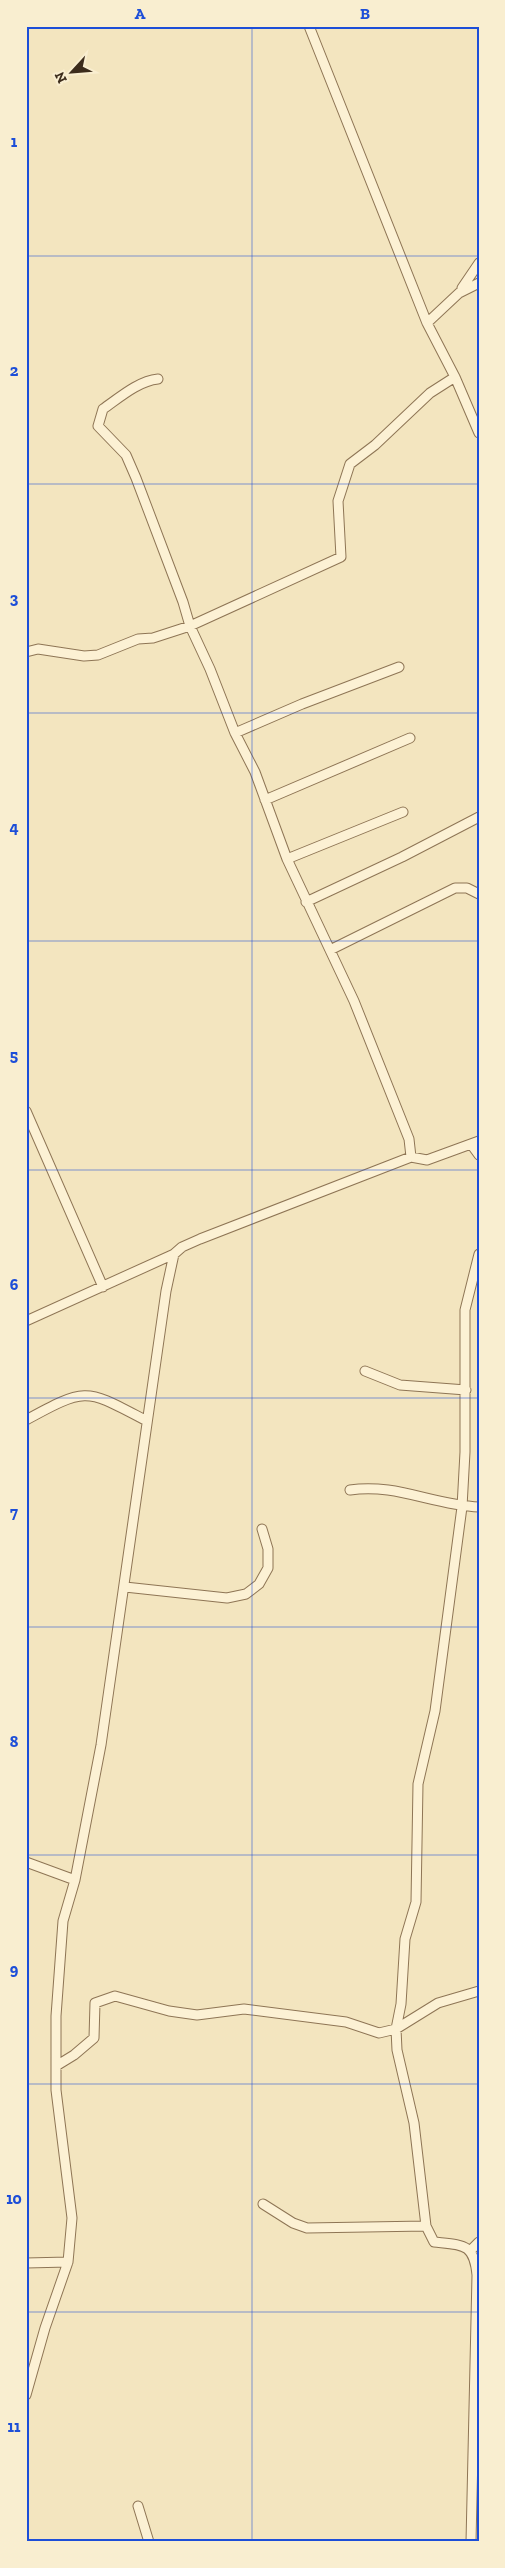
<svg xmlns="http://www.w3.org/2000/svg" width="505" height="2568" viewBox="0 0 505 2568" font-family="'Zilla Slab',serif">
	<style>
		.lines { fill: none; stroke-linecap: round; stroke-linejoin: round }
		.minor-casing { stroke: #8e7555; stroke-width: 11 }
		.minor { stroke: #fcf1d4; stroke-width: 9 }
		.grid { fill: none; stroke: #1d4ed8; stroke-width: 1; stroke-opacity: 0.55 }
		.neatline { fill: none; stroke: #1d4ed8; stroke-width: 2 }
		.grid-label { font-size: 16px; text-anchor: middle; font-weight: bold; fill: #1d4ed8 }
	</style>
	<rect width="100%" height="100%" fill="#f3e5bf"/>
	<g class="lines">
		<g class="minor-casing">
			<path id="minor" d="M309,26L427,323L455,377L479,433
				M462,288L479,263
				M427,323L459,293L479,283
				M158,379C138,381 119,398 103,409L98,426L126,455L136,478L183,602L190,626L210,669L235,733L255,772L287,859L354,1001L409,1139L411,1157
				M26,652L38,649L84,656L98,655L138,639L153,638L190,626L341,557L338,501L350,464L375,445L430,393L455,377
				M235,733L302,704L399,667
				M265,800L410,738
				M287,859L403,812
				M306,902L402,857L479,817
				M330,950L455,888H467L479,894
				M26,1111L103,1287
				M471,1144L479,1155
				M26,1321L174,1254L182,1247L200,1239L411,1157L427,1160L479,1141
				M365,1371L400,1385L466,1390
				M26,1420C88,1386 86,1389 147,1421
				M350,1490C395,1483 433,1505 479,1507
				M125,1587L227,1598L246,1594L259,1584L268,1568V1549L262,1529
				M26,1862L75,1880
				M56,2066L74,2055L94,2038L95,2003L115,1996L169,2011L197,2015L244,2009L346,2022L379,2033L396,2029L438,2003L479,1991
				M263,2204L293,2223L307,2228L426,2226
				M471,2250L479,2242
				M26,2263L68,2262
				M26,2395L45,2328L68,2262L72,2218L56,2090V2016L63,1921L75,1880L101,1745L166,1291L174,1254
				M138,2506L149,2542
				M471,2542L477,2275C474,2243 463,2245 434,2242L426,2226L414,2123L397,2050L396,2029L401,2004L405,1939L416,1902L418,1784L435,1711L462,1507L465,1452V1310L479,1254"/>
		</g>
		<use href="#minor" class="minor"/>
	</g>
	<path class="grid" d="M252,26V2542M26,256H479M26,484H479M26,713H479M26,941H479M26,1170H479M26,1398H479M26,1627H479M26,1855H479M26,2084H479M26,2312H479"/>
	<rect width="505" height="2568" fill="none" stroke="#f9eed0" stroke-width="55"/>
	<g transform="translate(72 72) rotate(244)" stroke="#f9eed0" stroke-width="4" paint-order="stroke">
	<path d="M0-4L9 19L0 12L-9 19Z" fill="#3c2c1b"/>
	<text y="-8" font-size="14" font-weight="bold" text-anchor="middle" fill="#3c2c1b">N</text>
	</g>
	<rect x="28" y="28" width="450" height="2512" class="neatline"/>
	<g class="grid-label">
		<text x="140" y="19">A</text>
		<text x="365" y="19">B</text>
		<text x="14" y="147">1</text>
		<text x="14" y="376">2</text>
		<text x="14" y="604">3</text>
		<text x="14" y="833">4</text>
		<text x="14" y="1061">5</text>
		<text x="14" y="1290">6</text>
		<text x="14" y="1518">7</text>
		<text x="14" y="1747">8</text>
		<text x="14" y="1975">9</text>
		<text x="14" y="2204">10</text>
		<text x="14" y="2432">11</text>
	</g>
</svg>
